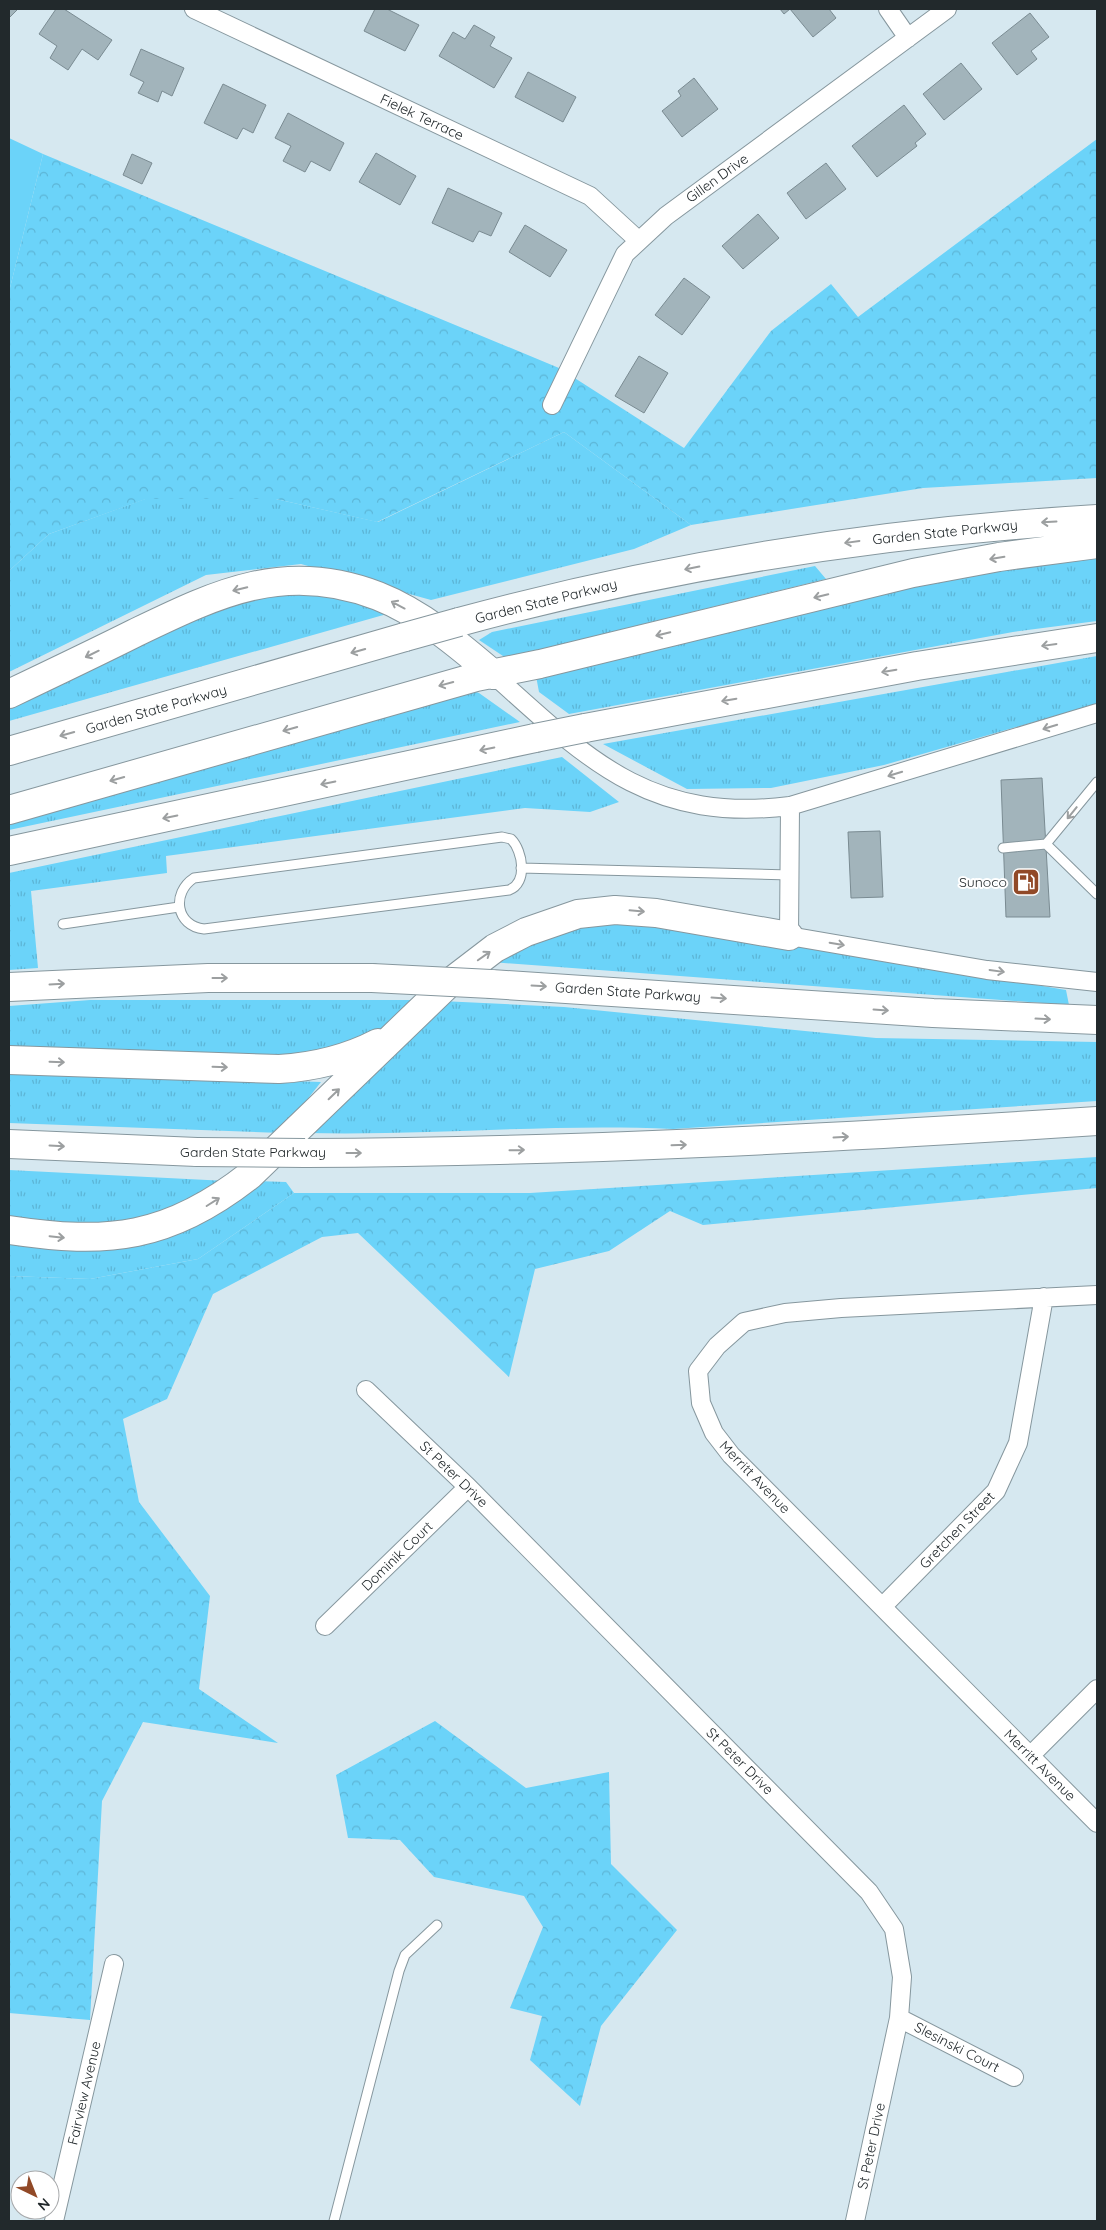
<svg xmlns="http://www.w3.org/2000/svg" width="1106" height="2230" viewBox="0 0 1106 2230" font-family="Quicksand,sans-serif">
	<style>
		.grass { fill: url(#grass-tufts) }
		.forest { fill: url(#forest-crowns) }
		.park { fill: #6bd3f9 }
		.building { fill: #a2b4bb; stroke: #7a8b92 }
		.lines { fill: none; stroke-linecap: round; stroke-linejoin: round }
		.service-casing { stroke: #86979e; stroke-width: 11 }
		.minor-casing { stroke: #86979e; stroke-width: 20 }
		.motorway-casing { stroke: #86979e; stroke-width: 30 }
		.service { stroke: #fff; stroke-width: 9 }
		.minor { stroke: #fff; stroke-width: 18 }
		.motorway { stroke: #fff; stroke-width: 28 }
		.motorway-bridge-casing { stroke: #86979e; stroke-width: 30; stroke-linecap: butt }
		.motorway-bridge { stroke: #fff; stroke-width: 28 }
		.oneway { stroke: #9c9fa0 }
		.labels { text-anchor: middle; stroke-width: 4; stroke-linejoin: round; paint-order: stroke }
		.street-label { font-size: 14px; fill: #22292c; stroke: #fff }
		.poi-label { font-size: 14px; fill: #22292c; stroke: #fff; text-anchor: end }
	</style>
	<defs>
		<pattern id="grass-tufts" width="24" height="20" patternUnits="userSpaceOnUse" patternTransform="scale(1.25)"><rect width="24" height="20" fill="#6bd3f9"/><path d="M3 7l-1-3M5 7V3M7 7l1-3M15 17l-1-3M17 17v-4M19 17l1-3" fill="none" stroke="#5cb5d6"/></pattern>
		<pattern id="forest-crowns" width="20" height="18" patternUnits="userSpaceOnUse" patternTransform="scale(1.25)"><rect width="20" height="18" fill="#6bd3f9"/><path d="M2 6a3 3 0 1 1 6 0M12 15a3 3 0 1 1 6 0" fill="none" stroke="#5cb5d6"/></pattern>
	</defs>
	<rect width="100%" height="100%" fill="#d6e8f0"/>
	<path class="grass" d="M564,432L691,525L634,549L431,600L301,564L206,575L9,672V571L49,534L145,499H276L378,522Z
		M1097,557V621L1013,632L569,714L539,692L536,676L953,570Z
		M815,566L826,579L506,658L479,640L492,632Z
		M304,588L394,612L9,721V700L219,602Z
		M1097,656V704L884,765L771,788L687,789L603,744Z
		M461,686L479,693L520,722L9,830V822Z
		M562,757L619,802L590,812L525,808L166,856L167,873L31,891L38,968L9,970V873Z
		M589,923L650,924L840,952L1066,990L1069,1005L491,962L515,946Z
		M90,1000H418L393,1024L350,1046L291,1059L9,1050V1006Z
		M441,1001L564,1007L876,1038L1097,1042V1101L673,1129C551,1123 429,1136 306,1133Z
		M9,1072L321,1082L281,1133L9,1123Z
		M9,1170L227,1181L135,1225L9,1222Z
		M255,1181L286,1182L294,1193L198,1259L90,1279L9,1276V1241H124Z"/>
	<path class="forest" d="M1097,139V478L923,488L691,525L564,432L377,522L276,499H146L49,534L9,571V292L43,154L559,368L684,448L771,331L831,284L858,317Z
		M1097,1157V1188L703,1225L670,1211L609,1251L535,1269L509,1377L358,1233L322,1237L213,1294L167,1399L123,1419L139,1502L210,1596L199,1689L278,1743L143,1722L102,1801L90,2020L9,2013V1276L90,1279L198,1259L294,1193H530Z
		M435,1721L526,1788L609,1772L611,1864L677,1930L601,2026L580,2106L530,2060L542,2016L510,2008L543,1927L524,1896L434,1877L400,1840L348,1838L336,1775Z"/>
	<path class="park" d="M9,138L43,154L9,292Z"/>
	<path class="building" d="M9,9H18L9,18Z
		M56,9H64L112,40L98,60L82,49L68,70L50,58L57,46L39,34Z
		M375,9H387L419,25L405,51L364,31Z
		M780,9H829L836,18L813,37L790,9L784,14Z
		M1030,13L1049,37L1031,51L1037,59L1017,75L992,43Z
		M474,25L495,37L490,46L512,58L494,88L439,56L453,32L465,39Z
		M141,49L184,68L172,96L162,91L158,102L138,93L144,82L130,75Z
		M961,63L982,89L944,120L923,94Z
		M528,72L576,97L563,122L515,97Z
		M694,78L718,109L682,137L662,111L681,96L678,91Z
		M223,84L266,105L253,133L243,128L237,139L204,123Z
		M904,105L926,134L915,143L917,146L877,177L852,146Z
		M288,113L344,143L330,171L311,161L305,172L283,161L291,146L275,138Z
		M376,153L416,176L400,205L359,182Z
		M132,154L152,163L142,184L123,175Z
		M826,163L846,189L806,219L787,193Z
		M448,188L502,213L491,236L479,231L473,242L432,223Z
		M758,214L779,238L743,269L722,246Z
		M525,225L567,250L550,277L509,252Z
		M684,278L710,297L682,335L655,315Z
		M639,356L668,373L644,413L615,396Z
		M1042,778L1050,917H1006L1001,780Z
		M880,831L883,897L851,898L848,832Z"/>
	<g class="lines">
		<g class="service-casing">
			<path id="service" d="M502,837L511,839C523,851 528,883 509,890L204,929C176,926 171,893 194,878Z
				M1046,844L1097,894
				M1003,848L1046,844L1097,782
				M521,868L790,875
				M63,924L179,907
				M334,2221L399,1971L405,1955L437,1925"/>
		</g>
		<g class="minor-casing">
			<path id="minor" d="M194,9L590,196L639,241
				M888,9L908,38
				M552,405L625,254L666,216L947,9
				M494,675C589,761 651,823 790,806L1097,713
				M790,806L789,936L987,970L1097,982
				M1097,1295L841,1308L785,1313L744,1322L717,1346L698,1371L701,1403L714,1433L731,1455L1097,1823
				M366,1390L468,1487L869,1892L894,1929L902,1977L899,2018L855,2221
				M883,1606L996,1491L1018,1443L1044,1297
				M325,1626L468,1487
				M1031,1755L1097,1689
				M899,2018L1014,2077
				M54,2221L114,1964"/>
		</g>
		<g class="motorway-casing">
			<path id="motorway" d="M459,622C669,565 880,532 1097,519
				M9,694C51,674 93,654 135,633C218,593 285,560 378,596C421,613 459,645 494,675
				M585,728L917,666L1097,638
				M9,751L405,637
				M9,810L476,677L540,664L913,573L999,557L1097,544
				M9,851L535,738
				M491,984L933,1013L1097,1020
				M9,987L208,978H372
				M9,1060L279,1069C314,1067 347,1059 378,1043
				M9,1144L197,1152
				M305,1153C570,1152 833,1138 1097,1121
				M9,1230C108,1245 169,1239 250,1175L448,984L495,948L526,932L578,914L615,910L656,913L789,936"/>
		</g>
		<use href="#service" class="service"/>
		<use href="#minor" class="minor"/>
		<use href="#motorway" class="motorway"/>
		<g class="motorway-bridge-casing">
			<path id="motorway-bridge" d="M405,637L459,622
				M535,738L585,728
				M372,978L491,984
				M197,1152L305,1153"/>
		</g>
		<use href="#motorway-bridge" class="motorway-bridge"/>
	</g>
	<defs><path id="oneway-shaft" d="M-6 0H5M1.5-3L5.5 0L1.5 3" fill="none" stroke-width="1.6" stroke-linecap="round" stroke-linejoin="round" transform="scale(1.25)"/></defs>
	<g class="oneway">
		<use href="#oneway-shaft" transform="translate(1049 522) rotate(177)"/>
		<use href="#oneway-shaft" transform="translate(852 542) rotate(172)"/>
		<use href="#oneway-shaft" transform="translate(997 558) rotate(171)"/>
		<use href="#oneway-shaft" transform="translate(692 568) rotate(169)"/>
		<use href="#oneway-shaft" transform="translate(240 589) rotate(166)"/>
		<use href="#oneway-shaft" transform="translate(821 596) rotate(166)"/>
		<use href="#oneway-shaft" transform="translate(398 605) rotate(-152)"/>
		<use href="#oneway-shaft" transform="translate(663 634) rotate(166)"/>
		<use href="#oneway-shaft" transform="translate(1049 645) rotate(172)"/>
		<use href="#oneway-shaft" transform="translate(358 651) rotate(164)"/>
		<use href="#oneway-shaft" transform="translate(92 654) rotate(154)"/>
		<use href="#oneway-shaft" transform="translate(889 671) rotate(170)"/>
		<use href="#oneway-shaft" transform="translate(446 684) rotate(165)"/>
		<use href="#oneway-shaft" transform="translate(729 700) rotate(170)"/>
		<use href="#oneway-shaft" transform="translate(1050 727) rotate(163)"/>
		<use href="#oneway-shaft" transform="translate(290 729) rotate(164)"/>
		<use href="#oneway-shaft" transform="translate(67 734) rotate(164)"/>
		<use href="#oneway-shaft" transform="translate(487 749) rotate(168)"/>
		<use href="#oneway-shaft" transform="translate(895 774) rotate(163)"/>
		<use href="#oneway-shaft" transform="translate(117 779) rotate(164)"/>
		<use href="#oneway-shaft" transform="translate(328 783) rotate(168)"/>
		<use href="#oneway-shaft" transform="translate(1072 813) rotate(129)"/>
		<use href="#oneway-shaft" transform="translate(170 817) rotate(168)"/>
		<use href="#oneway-shaft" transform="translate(637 911) rotate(5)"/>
		<use href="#oneway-shaft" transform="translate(837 944) rotate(10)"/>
		<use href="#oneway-shaft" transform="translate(484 956) rotate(-35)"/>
		<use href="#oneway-shaft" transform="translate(997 971) rotate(8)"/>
		<use href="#oneway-shaft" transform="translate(220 978)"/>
		<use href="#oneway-shaft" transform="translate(57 984) rotate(-3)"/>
		<use href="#oneway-shaft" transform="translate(539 986) rotate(3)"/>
		<use href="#oneway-shaft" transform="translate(719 998) rotate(4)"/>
		<use href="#oneway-shaft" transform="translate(881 1010) rotate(4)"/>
		<use href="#oneway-shaft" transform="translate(1043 1019) rotate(3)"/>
		<use href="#oneway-shaft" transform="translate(57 1062) rotate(2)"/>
		<use href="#oneway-shaft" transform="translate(220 1067) rotate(2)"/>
		<use href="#oneway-shaft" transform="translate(334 1094) rotate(-44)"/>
		<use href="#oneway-shaft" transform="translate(841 1137) rotate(-3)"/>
		<use href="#oneway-shaft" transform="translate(679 1145) rotate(-2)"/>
		<use href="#oneway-shaft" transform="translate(57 1146) rotate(3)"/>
		<use href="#oneway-shaft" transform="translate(517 1150) rotate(-1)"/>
		<use href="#oneway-shaft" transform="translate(354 1153)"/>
		<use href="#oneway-shaft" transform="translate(213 1202) rotate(-32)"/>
		<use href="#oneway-shaft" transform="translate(57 1237) rotate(6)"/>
	</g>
	<defs>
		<g id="fuel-square" transform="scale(1.4375)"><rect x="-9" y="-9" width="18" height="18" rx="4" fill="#914927" stroke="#fff"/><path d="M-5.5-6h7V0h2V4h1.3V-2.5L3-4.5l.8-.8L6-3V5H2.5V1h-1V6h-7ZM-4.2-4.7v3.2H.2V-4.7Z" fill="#fff"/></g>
	</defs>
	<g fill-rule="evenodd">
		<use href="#fuel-square" x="1026" y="882"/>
	</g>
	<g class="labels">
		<g class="street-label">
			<text transform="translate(422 117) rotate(25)" y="5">Fielek Terrace</text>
			<text transform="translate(717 178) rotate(-36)" y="5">Gillen Drive</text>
			<text transform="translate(945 532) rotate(-6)" y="5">Garden State Parkway</text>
			<text transform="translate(546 601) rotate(-14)" y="5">Garden State Parkway</text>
			<text transform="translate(156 709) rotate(-16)" y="5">Garden State Parkway</text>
			<text transform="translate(628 992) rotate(4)" y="5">Garden State Parkway</text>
			<text x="253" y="1157">Garden State Parkway</text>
			<text transform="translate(454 1474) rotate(44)" y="5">St Peter Drive</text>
			<text transform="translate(755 1477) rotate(46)" y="5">Merritt Avenue</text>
			<text transform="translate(957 1530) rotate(-46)" y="5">Gretchen Street</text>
			<text transform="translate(397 1556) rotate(-44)" y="5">Dominik Court</text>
			<text transform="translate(740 1761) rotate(45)" y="5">St Peter Drive</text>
			<text transform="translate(1040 1765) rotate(45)" y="5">Merritt Avenue</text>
			<text transform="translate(957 2047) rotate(27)" y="5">Slesinski Court</text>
			<text transform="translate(84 2093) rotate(-77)" y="5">Fairview Avenue</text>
			<text transform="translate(871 2146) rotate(-78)" y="5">St Peter Drive</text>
		</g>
		<g class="poi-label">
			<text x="1007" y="887">Sunoco</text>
		</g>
	</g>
	<rect width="1106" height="2230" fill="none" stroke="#22292c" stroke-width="20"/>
	<g transform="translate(35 2195) rotate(137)"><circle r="24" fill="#ffffff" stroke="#a7a9ab"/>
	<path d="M0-4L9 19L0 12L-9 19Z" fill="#914927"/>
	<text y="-8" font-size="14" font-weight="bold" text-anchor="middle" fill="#22292c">N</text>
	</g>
</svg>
